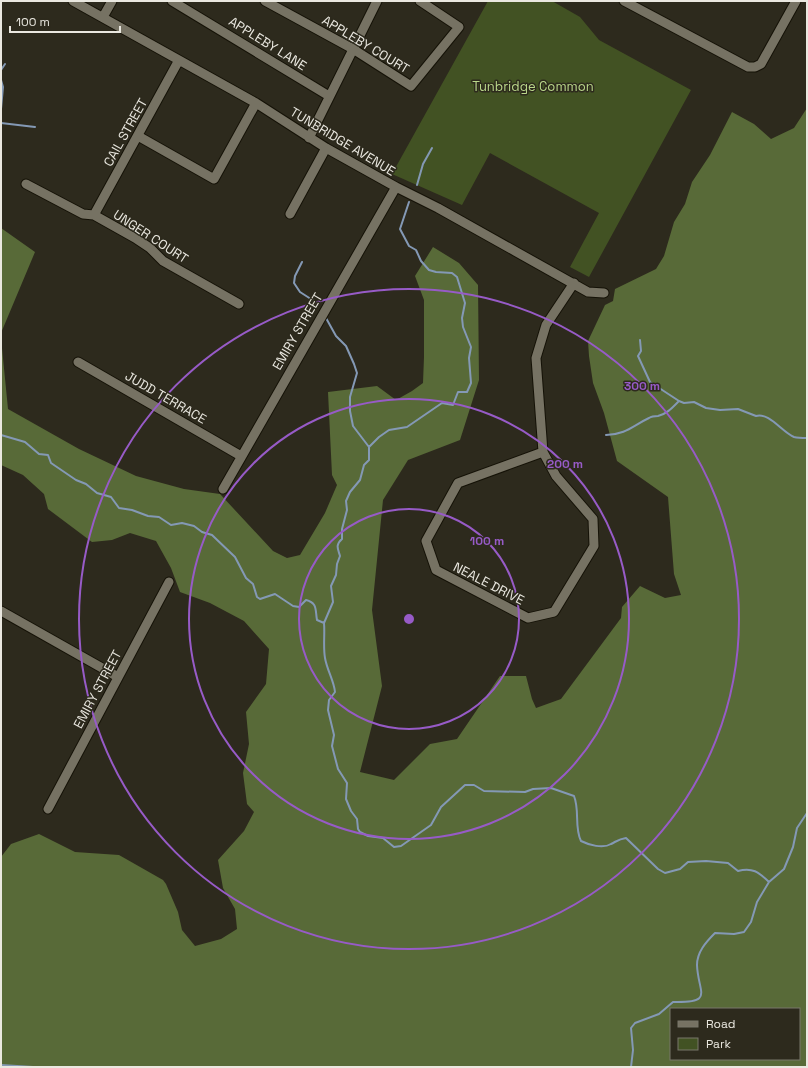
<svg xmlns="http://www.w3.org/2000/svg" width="808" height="1068" viewBox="0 0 808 1068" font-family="'Space Grotesk',sans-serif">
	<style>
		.green { fill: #425223 }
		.forest { fill: #586a38; fill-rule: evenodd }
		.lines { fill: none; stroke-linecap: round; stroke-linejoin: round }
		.stream { stroke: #8499b5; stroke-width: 2 }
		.minor-casing { stroke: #151207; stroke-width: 11 }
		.minor { stroke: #767263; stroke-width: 9 }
		.ring { fill: none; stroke: #975bc7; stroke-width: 2 }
		.labels { text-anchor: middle; stroke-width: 3; stroke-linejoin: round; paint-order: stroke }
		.street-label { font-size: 13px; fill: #eae8e0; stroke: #2d2a1d }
		.park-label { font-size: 13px; fill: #bad78a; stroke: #2d2a1d }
		.centre { fill: #975bc7; stroke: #2d2a1d; stroke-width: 2 }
		.ring-label { font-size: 12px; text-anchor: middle; font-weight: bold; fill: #975bc7; stroke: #2d2a1d; stroke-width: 3; stroke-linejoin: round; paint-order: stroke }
	</style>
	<rect width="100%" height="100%" fill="#2d2a1d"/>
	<path class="green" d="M488,1H552L580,17L599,40L691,90L589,277L570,267L599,213L490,153L462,205L392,174Z"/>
	<path class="forest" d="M807,108V1067H1V857L11,844L39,834L75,852L119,855L163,880L166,884L178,912L182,930L195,946L221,939L237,929L235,909L223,888L218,860L244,831L254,812L247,804L243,773L249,744L246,712L266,684L269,649L244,621L210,603L180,592L171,568L156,541L130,533L112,540L92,542L48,509L44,494L23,475L1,465V338L8,409L79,449L136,476L184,489L220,494L273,551L287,558L300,555L325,513L337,485L332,475L328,392L377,386L396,400L412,391L423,383L424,357V300L415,276L433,247L459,263L478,285L479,380L460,440L408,460L383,500L372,610L382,686L360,772L394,780L430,744L457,739L500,676H526L532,699L536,708L561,699L621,618L622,607L640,586L665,598L681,595L674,574L668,497L617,461L604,413L593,383L589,356L588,341L605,305L613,301L615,289L656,269L664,256L674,222L685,204L692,182L710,155L732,112L754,124L771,139L794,128ZM671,1009H799V1059H671Z
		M1,228L35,252L1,333Z"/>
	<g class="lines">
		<path class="stream" d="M1,70L5,64
			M1,80L3,87L1,109
			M1,123L35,127
			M417,185L423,164L432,148
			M302,262L295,276L294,283L300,292L314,301
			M326,318L336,336L346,346L354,364L357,373L350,397V411L353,426L369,447
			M640,340L641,351L638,356L650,382L679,401L684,403L694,402L706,408L720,410L738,409L756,416C769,412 782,432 794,437C798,438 803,438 807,438
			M1,435L25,442L39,454L48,455L51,463L76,480L86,484L97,493L111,497L119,508L132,510L148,516L159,517L171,525L182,523L194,526L202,532L212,535L235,557L246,578L253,584L257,597L260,599L275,594L293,606L299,607L306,600C318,603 315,610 317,620L324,623C325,634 323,647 325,658C327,670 334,681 335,692L329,700L328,710L334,735L332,746L338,769L347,783L346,799L351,811L357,819L358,829L360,832L368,836L383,838L394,847L401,846L431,825L441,807L465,785H474L484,791L525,792L533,789L551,788L574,796C580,811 574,827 581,841C589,845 603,849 611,844C617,841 619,839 626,838L658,869L665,873L680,869L688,862L706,861L728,863L738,871C752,867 759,872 769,882
			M606,435C627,434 632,426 649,418C652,416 655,416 658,416C667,414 673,407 679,401
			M324,623L333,602L331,586L336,575L337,564L340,556C338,549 335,545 342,539V529L347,510L346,501L350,492L360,480L364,465L369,460V447L379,437L389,430L407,427L442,403L453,405L458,392H467L471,383L469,358L471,347L463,327L462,318L465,303L457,277L452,273L436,272L429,270L421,261L416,250L409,246L400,229L409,202
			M1,1065L33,1067
			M631,1067L633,1050L631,1028L635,1023L659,1014L673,1002C715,1003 698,993 697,965C697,952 706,942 715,933L734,934L744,932L751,922L757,902L769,882L784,869L793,847L797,828L807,813"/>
		<g class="minor-casing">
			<path id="minor" d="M73,1L256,103L326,148L396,187L438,208L588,292L604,293
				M172,1L329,96
				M265,1L353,49L411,86L459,27L420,1
				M624,1L748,67H755L761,64L796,1
				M103,17L112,1
				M138,136L214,179L256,103
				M309,138L377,1
				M26,184L83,214L94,215L135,238L150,248L163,261L239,304
				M290,214L326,148
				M94,215L179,60
				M78,362L241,456
				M543,452L458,483L426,541L436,570L528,618L554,612L594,546L593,519L556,476L543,452L536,358L546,325L574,283
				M223,489L396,187
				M1,611L118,677
				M48,809L169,582"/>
		</g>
		<use href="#minor" class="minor"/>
	</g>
	<g class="ring">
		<circle cx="409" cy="619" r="110"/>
		<circle cx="409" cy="619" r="220"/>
		<circle cx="409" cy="619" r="330"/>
	</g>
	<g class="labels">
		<g class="street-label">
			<text transform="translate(268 43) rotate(32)" y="5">APPLEBY LANE</text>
			<text transform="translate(366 44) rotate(31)" y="5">APPLEBY COURT</text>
			<text transform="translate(125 132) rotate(-61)" y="5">CAIL STREET</text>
			<text transform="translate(343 141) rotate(31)" y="5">TUNBRIDGE AVENUE</text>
			<text transform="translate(151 236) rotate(33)" y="5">UNGER COURT</text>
			<text transform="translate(297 331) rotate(-60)" y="5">EMIRY STREET</text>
			<text transform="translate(166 397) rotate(30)" y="5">JUDD TERRACE</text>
			<text transform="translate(489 583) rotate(27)" y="5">NEALE DRIVE</text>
			<text transform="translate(97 689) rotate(-62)" y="5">EMIRY STREET</text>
		</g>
		<g class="park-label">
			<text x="533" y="91">Tunbridge Common</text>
		</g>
	</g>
	<circle cx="409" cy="619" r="6" class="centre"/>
	<g class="ring-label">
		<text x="642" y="390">300 m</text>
		<text x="565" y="468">200 m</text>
		<text x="487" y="545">100 m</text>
	</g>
	<rect width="808" height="1068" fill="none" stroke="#eae8e0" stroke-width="4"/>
	<rect x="670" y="1008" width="130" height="52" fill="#2d2a1d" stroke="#79766b"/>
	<rect x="678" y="1021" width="20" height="6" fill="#767263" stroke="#79766b"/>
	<text x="706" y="1028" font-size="12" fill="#eae8e0">Road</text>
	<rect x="678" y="1038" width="20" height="12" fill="#425223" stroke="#79766b"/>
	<text x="706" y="1048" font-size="12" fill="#eae8e0">Park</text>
	<path d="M10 26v6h110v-6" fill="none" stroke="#eae8e0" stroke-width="2"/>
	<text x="16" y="26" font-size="12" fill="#eae8e0" stroke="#2d2a1d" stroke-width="3" paint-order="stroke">100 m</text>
</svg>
